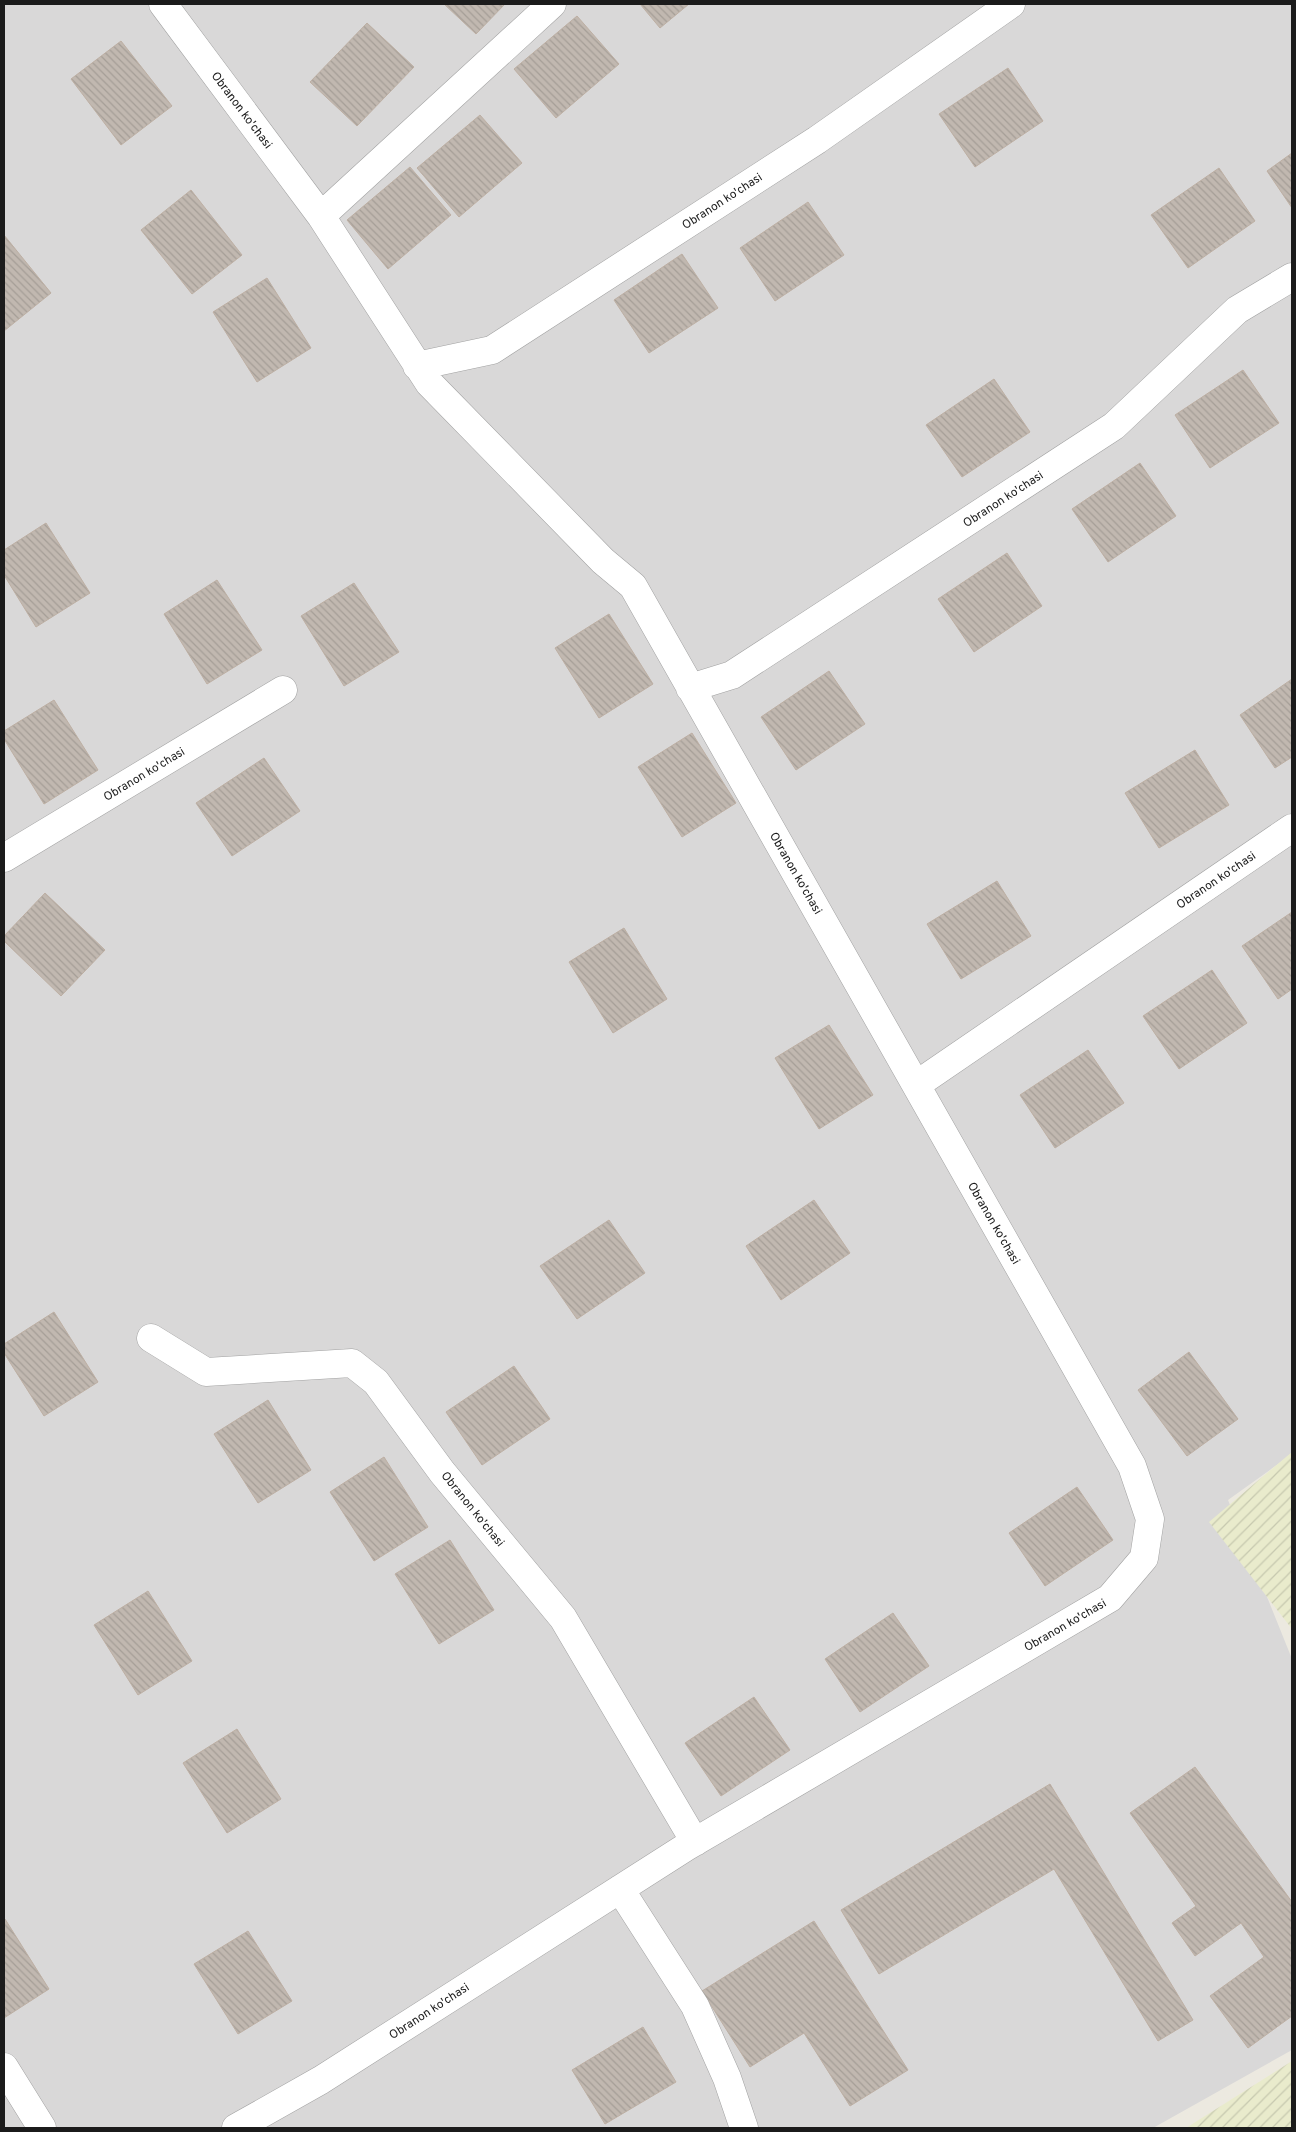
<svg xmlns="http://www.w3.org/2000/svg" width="1296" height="2132" viewBox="0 0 1296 2132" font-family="Overpass,sans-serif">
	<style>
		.residential { fill: #d9d8d8 }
		.farmland { fill: url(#farmland-furrows) }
		.building { fill: url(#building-back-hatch); stroke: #bdafa3 }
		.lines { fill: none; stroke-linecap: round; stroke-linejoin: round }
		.minor-casing { stroke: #a2a2a2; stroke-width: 29 }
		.minor { stroke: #fff; stroke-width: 28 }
		.labels { text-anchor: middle; stroke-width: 4; stroke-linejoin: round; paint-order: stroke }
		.street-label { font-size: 12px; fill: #1b1b1b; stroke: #fff }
	</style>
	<defs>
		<pattern id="farmland-furrows" width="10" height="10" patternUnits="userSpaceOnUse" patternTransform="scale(1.25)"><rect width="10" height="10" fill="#e9ebcc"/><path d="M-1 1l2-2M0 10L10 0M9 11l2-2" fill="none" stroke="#c7c9af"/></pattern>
		<pattern id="building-back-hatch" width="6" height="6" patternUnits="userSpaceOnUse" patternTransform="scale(1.25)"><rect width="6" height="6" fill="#c1b8b0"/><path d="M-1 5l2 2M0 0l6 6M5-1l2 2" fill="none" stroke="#a59e97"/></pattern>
	</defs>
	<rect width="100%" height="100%" fill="#ece9e0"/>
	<path class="residential" d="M4,4H1292V1454L1228,1500L1292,1659V2050L1153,2128H4Z"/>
	<path class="farmland" d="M1292,1452V1629L1209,1522Z
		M1292,2061V2128H1186Z"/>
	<path class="building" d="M444,4H505L476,34Z
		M640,4H689L660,28Z
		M577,16L619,64L556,118L514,69Z
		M367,23L414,67L357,126L310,82Z
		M121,41L172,106L121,145L71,79Z
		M1008,68L1043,121L975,167L939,114Z
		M480,115L522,163L459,217L417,168Z
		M1292,153V208L1267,171Z
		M410,167L451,215L388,269L347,220Z
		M1219,168L1255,221L1188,268L1151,215Z
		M191,190L242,255L192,294L141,230Z
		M808,202L844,255L775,301L740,248Z
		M4,235L51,293L4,331Z
		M682,254L718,308L649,353L614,300Z
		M267,278L311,348L257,382L213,312Z
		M1243,370L1279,423L1210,468L1175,415Z
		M994,379L1030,432L962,477L926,425Z
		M1140,463L1176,516L1108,562L1072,509Z
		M46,523L90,593L36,627L4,575V550Z
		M1007,553L1042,606L974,652L938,599Z
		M217,580L262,650L207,684L164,614Z
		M354,583L399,652L344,686L301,616Z
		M609,614L653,684L599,718L555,648Z
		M829,671L865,724L796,770L761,717Z
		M1292,679V757L1275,768L1240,715Z
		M54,700L98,770L44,804L4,739V731Z
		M692,733L736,803L682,837L638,767Z
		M1195,750L1229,805L1159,848L1125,793Z
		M264,758L300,811L232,856L196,803Z
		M997,881L1031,936L961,979L927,924Z
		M45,893L105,950L61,996L4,941V936Z
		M1292,912V989L1278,999L1242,946Z
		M624,928L667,999L613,1033L569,962Z
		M1212,970L1247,1023L1179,1069L1143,1016Z
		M829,1025L873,1095L819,1129L775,1058Z
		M1088,1050L1124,1103L1055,1148L1020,1095Z
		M814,1200L850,1253L781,1300L746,1246Z
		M609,1220L645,1273L577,1319L540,1266Z
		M54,1312L98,1382L44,1416L4,1353V1344Z
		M1189,1352L1238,1419L1187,1456L1138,1390Z
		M514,1366L550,1419L482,1465L446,1412Z
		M268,1400L311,1470L258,1503L214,1434Z
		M384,1457L428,1527L374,1561L330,1492Z
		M1077,1487L1113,1540L1045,1586L1009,1533Z
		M450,1540L494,1610L439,1644L395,1574Z
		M148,1591L192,1661L138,1695L94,1625Z
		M893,1613L929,1666L860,1712L825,1659Z
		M754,1697L790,1750L721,1796L685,1743Z
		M237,1729L281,1799L227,1833L183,1763Z
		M1195,1767L1292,1902V2016L1248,2048L1210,1996L1264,1957L1241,1923L1195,1956L1172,1923L1196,1906L1130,1813Z
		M1050,1784L1193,2020L1158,2041L1054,1869L879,1974L841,1910Z
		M5,1919L49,1989L4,2018V1920Z
		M814,1921L908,2070L850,2106L804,2033L750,2067L702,1991Z
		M248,1931L292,2001L238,2034L194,1964Z
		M643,2027L676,2082L605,2124L572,2070Z"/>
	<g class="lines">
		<g class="minor-casing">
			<path id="minor" d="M163,4L321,216L552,4
				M417,366L492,350L817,140L1011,4
				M690,688L732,675L1114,426L1237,310L1292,277
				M4,858L283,690
				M916,1085L1292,828
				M151,1338L206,1372L352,1363L376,1382L442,1472L563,1618L695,1842
				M620,1889L695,2006L727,2078L744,2128
				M4,2067L42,2128
				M236,2128L321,2080L686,1847L1110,1598L1144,1558L1150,1519L1132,1466L633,586L603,561L429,383L321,216"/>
		</g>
		<use href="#minor" class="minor"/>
	</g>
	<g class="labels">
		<g class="street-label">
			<text transform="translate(242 110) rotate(53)" y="4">Obranon ko'chasi</text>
			<text transform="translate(722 201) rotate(-33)" y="4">Obranon ko'chasi</text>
			<text transform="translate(1003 499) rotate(-33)" y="4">Obranon ko'chasi</text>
			<text transform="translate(144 774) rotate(-31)" y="4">Obranon ko'chasi</text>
			<text transform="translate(796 873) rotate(60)" y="4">Obranon ko'chasi</text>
			<text transform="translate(1216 880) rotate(-34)" y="4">Obranon ko'chasi</text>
			<text transform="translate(994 1223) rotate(60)" y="4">Obranon ko'chasi</text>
			<text transform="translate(473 1509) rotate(51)" y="4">Obranon ko'chasi</text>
			<text transform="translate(1065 1625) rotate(-30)" y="4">Obranon ko'chasi</text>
			<text transform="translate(429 2011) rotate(-33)" y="4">Obranon ko'chasi</text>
		</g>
	</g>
	<rect width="1296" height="2132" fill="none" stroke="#1b1b1b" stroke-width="10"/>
</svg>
